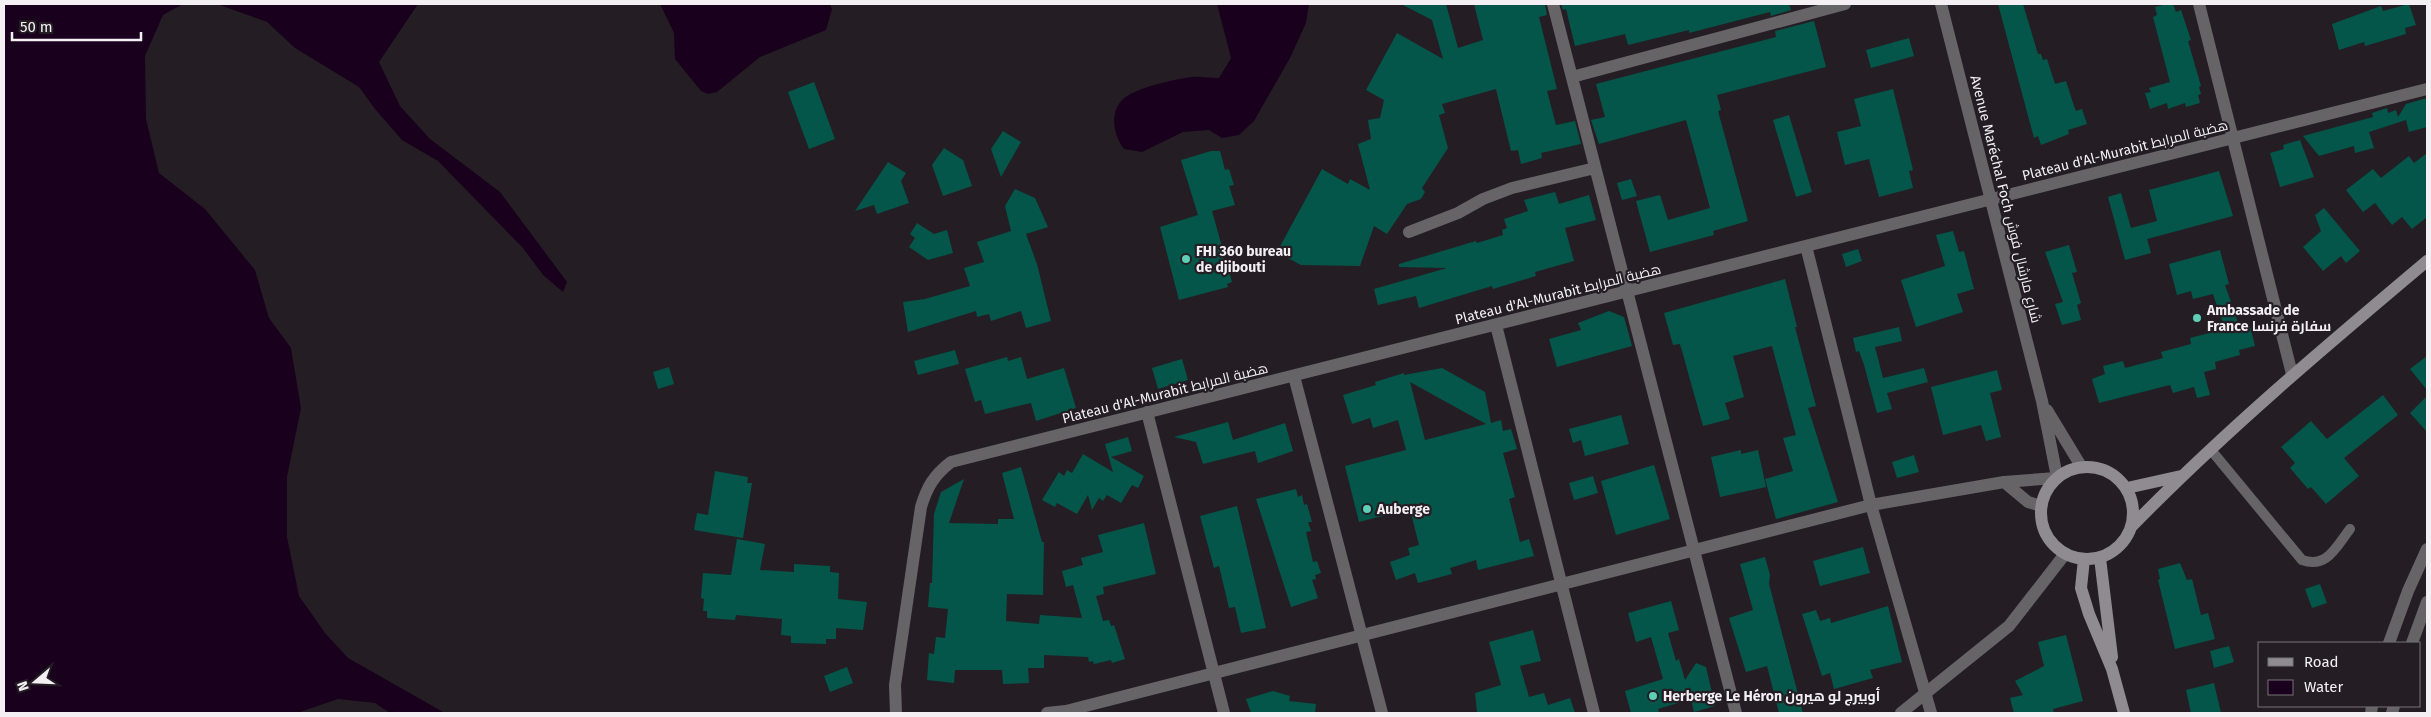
<svg xmlns="http://www.w3.org/2000/svg" width="2431" height="717" viewBox="0 0 2431 717" font-family="'Fira Sans',Cairo,sans-serif">
	<style>
		.water { fill: #19001c }
		.building { fill: #035649; fill-rule: evenodd }
		.lines { fill: none; stroke-linecap: round; stroke-linejoin: round }
		.service { stroke: #676467; stroke-width: 10 }
		.minor { stroke: #676467; stroke-width: 12 }
		.tertiary { stroke: #676467; stroke-width: 12 }
		.secondary { stroke: #908b90; stroke-width: 12 }
		.poi-dot { fill: #5eceb7; stroke: #241e24; stroke-width: 2 }
		.labels { text-anchor: middle; stroke-width: 4.5; stroke-linejoin: round; paint-order: stroke }
		.street-label { font-size: 14px; fill: #f3eff3; stroke: #241e24 }
		.poi-label { font-size: 14px; font-weight: bold; fill: #f3eff3; stroke: #241e24; text-anchor: start }
	</style>
	<rect width="100%" height="100%" fill="#241e24"/>
	<path class="water" d="M4,4H183L163,15L145,56L146,119L159,173L205,209L255,270L269,318L291,348L301,408L287,477V537L299,596L325,633L348,658L445,713H390L375,703L338,699L297,713H4Z
		M217,4H418L379,62L400,106L430,139L500,192L567,282L563,292L543,275L523,248L438,161L402,140L375,109L359,87L295,48L267,22Z
		M660,4H830L832,9L826,30L760,57L717,92L708,94L701,91L675,59L674,33Z
		M1217,4H1309L1306,23L1290,58L1254,121L1239,135L1222,138L1209,130L1183,132L1142,152L1124,149C1114,136 1109,114 1122,100C1133,88 1176,79 1192,77C1201,76 1210,78 1219,78L1231,58Z"/>
	<path class="building" d="M1401,4H1446L1458,48L1483,40L1474,4H1545L1547,15L1539,17L1557,89L1547,91L1556,125L1575,121L1581,144L1541,153L1542,158L1521,164L1518,150L1511,151L1496,89L1442,104L1445,113L1439,115L1448,148L1422,188L1425,192L1421,199L1407,204L1387,234L1374,226L1360,266L1301,265L1277,252L1322,169L1348,184L1350,179L1370,190L1358,144L1371,139L1368,120L1380,118L1384,100L1366,90L1397,33L1443,59L1432,20Z
		M1561,4H1789L1791,10L1771,16L1770,12L1689,33V30L1628,45L1625,34L1575,46L1566,9L1563,10Z
		M1998,4H2023L2038,54H2041L2043,60L2047,59L2055,84L2066,81L2074,106L2076,111L2082,109L2087,124L2068,130L2069,134L2041,145L2038,136L2034,138Z
		M2167,4H2173L2176,12L2181,10L2191,40L2188,41L2201,86L2199,87L2201,94L2198,95L2200,103L2186,107L2185,103L2168,109L2167,103L2150,109L2145,93L2151,92L2149,88L2170,82L2153,17L2157,15L2155,7Z
		M2409,4L2416,25L2405,28L2406,34L2365,46L2364,42L2339,50L2332,24L2381,6L2383,11Z
		M1814,21L1826,67L1717,95L1721,110L1718,111L1748,221L1713,231L1714,235L1650,252L1636,201L1660,195L1668,220L1710,208L1686,120L1599,144L1591,120L1605,117L1596,84L1776,37L1775,31Z
		M1909,38L1914,56L1871,68L1866,50Z
		M814,82L835,139L809,149L788,92Z
		M1893,89L1913,170L1909,171L1913,188L1879,197L1869,159L1845,165L1837,132L1861,126L1854,99Z
		M2427,98V127L2409,132L2406,120L2369,132L2374,148L2355,153L2354,146L2319,156L2303,136L2373,117L2372,113L2387,108L2388,113L2396,110L2398,117L2406,104Z
		M1789,115L1812,192L1796,197L1773,120Z
		M1003,131L1021,142L1001,177L991,149Z
		M2300,140L2314,177L2280,187L2270,153L2284,149L2283,145Z
		M944,148L963,160L972,186L943,196L932,165Z
		M1211,151H1220L1225,170L1229,169L1234,185L1229,186L1235,205L1212,211L1232,282L1227,284L1228,287L1179,300L1160,227L1198,215L1181,160Z
		M2427,153V217L2412,229L2402,217L2392,225L2375,203L2363,212L2346,190L2373,169L2381,178L2409,156L2414,163Z
		M888,162L906,173L901,181L909,203L877,214L874,205L855,211Z
		M2219,171L2233,216L2147,239L2151,253L2125,260L2108,197L2121,193L2131,228L2157,221L2149,190Z
		M1631,179L1637,196L1622,200L1617,183Z
		M1015,189L1035,198L1048,227L1026,234L1037,264L1051,321L1026,328L1021,311L991,321L989,314L977,317L976,311L908,332L903,302L925,299L970,286L964,268L984,262L977,242L1011,231L1005,206Z
		M1555,192L1559,204L1589,195L1596,220L1565,228L1574,261L1535,272L1536,276L1493,289L1492,286L1419,308L1416,296L1378,305L1374,289L1447,268L1399,267V264L1476,241L1477,243L1503,235L1502,230L1507,228L1504,219L1528,211L1524,200Z
		M2324,208L2360,251L2346,263L2341,256L2323,271L2303,247L2321,231L2315,215Z
		M917,223L934,234L947,230L953,253L928,260L909,247L915,238L910,234Z
		M1953,231L1959,252L1964,251L1974,289L1957,294L1963,312L1916,327L1901,280L1945,266L1936,235Z
		M2069,245L2077,272L2072,273L2081,303L2077,305L2081,320L2062,325L2055,304L2063,302L2045,252Z
		M1858,249L1862,261L1846,267L1842,254Z
		M2220,250L2229,284L2225,285L2239,325L2249,322L2255,346L2239,350L2240,355L2215,362L2216,369L2204,372L2210,395L2197,398L2194,387L2173,393L2170,385L2099,403L2092,379L2105,374L2103,366L2123,361L2125,368L2163,358L2161,352L2191,344L2190,338L2225,329L2213,294L2193,299L2191,291L2177,295L2169,264Z
		M1785,279L1797,327H1795L1816,406L1808,408L1838,502L1776,519L1765,479L1793,471L1783,438L1796,435L1772,346L1733,356L1744,397L1725,403L1730,419L1703,426L1680,344L1673,345L1664,313Z
		M1609,311L1624,317L1632,346L1557,367L1549,339L1581,330L1578,323Z
		M1899,327L1902,341L1875,347L1883,378L1924,368L1928,382L1887,393L1892,409L1877,413L1864,365L1859,351L1856,352L1853,338Z
		M955,350L959,364L918,375L914,361Z
		M2427,356V390L2410,369Z
		M1007,357L1008,361L1021,357L1027,379L1064,368L1076,408L1036,421L1031,403L985,414L981,400L975,402L965,369Z
		M1182,359L1188,380L1158,389L1152,368Z
		M669,367L674,384L658,389L653,372Z
		M1442,368L1485,392L1491,423L1501,420L1503,431L1511,429L1517,449L1503,453L1515,497L1509,499L1520,542L1529,539L1534,556L1478,570L1476,560L1450,568L1452,574L1418,583L1415,573L1396,580L1390,562L1410,555L1408,548L1419,545L1410,509L1359,522L1345,466L1406,450L1398,420L1373,428L1370,418L1352,424L1343,395L1376,385L1375,382L1404,373V375ZM1410,382L1486,424L1425,440Z
		M1997,370L2002,390L1990,393L2001,437L1986,441L1981,425L1943,435L1931,387Z
		M2383,395L2398,415L2344,458L2359,476L2326,504L2311,487L2308,489L2290,468L2295,463L2281,447L2311,421L2327,439Z
		M2427,396V432L2410,413Z
		M1621,415L1629,444L1585,456L1581,440L1573,443L1569,429Z
		M1228,422L1233,440L1285,423L1293,451L1258,463L1255,451L1203,464L1196,442L1174,437Z
		M1128,437L1132,451L1111,457L1144,476L1138,488L1132,485L1121,503L1107,495L1103,501L1099,498L1092,510L1088,495L1077,514L1057,503L1055,507L1042,500L1059,472L1064,476L1067,470L1072,473L1083,454L1113,472L1105,444Z
		M1741,450V454L1758,450L1766,487L1720,497L1711,457Z
		M1914,455L1919,472L1897,478L1892,462Z
		M1654,465L1670,519L1616,535L1601,481Z
		M1021,467L1042,542H1044L1043,595L1007,594L1006,621L1039,624L1040,615L1082,618L1073,585L1066,587L1062,571L1083,565L1081,558L1103,552L1098,535L1144,523L1156,574L1103,587L1104,594L1096,596L1103,621L1109,620L1111,626L1114,625L1125,659L1112,663L1111,660L1094,664L1093,661L1089,662L1088,657L1044,655V668H1028L1029,683L1003,684L1002,670H955L954,683L927,680L929,653L934,654L936,637L945,638L948,609L928,607L930,583H932L934,514L941,492L964,479L949,523L998,524V519H1014L1002,473Z
		M715,471L748,477L747,483H752L743,538L694,530L697,513L708,515Z
		M1593,476L1598,493L1574,500L1569,483Z
		M1296,489L1298,497L1302,495L1304,505L1307,504L1312,522H1308L1311,531L1306,532L1313,562L1317,561L1321,573L1315,575L1316,579L1312,580L1318,598L1291,607L1256,499Z
		M1237,506L1266,628L1241,633L1235,607L1229,608L1219,566L1214,568L1200,516Z
		M737,539L765,544L760,570L794,572V564L830,566V572L839,573L838,599L867,602L863,630L836,628V639H826V644L791,643V636L781,635L782,619L736,615L735,620L707,618V611H703L704,599L701,598L703,573L731,575Z
		M1863,547L1870,573L1820,586L1813,561Z
		M1765,557L1770,575L1769,584L1803,713H1779L1767,666L1746,672L1729,618L1753,610L1740,564Z
		M2180,563L2187,580L2192,579L2201,615L2208,613L2215,639L2175,649L2158,580L2160,579L2158,569Z
		M2320,584L2327,603L2312,608L2305,589Z
		M1671,601L1679,630L1668,633L1676,661L1679,659L1685,680L1696,663L1706,667L1715,706L1694,712L1691,699L1658,709L1659,713H1631L1625,691L1663,679L1651,637L1636,642L1628,613Z
		M1888,606L1902,662L1870,670L1873,678L1834,689L1830,673L1822,676L1802,614L1816,610L1820,621L1830,618L1831,623Z
		M1533,630L1541,661L1520,666L1529,697L1544,693L1548,705L1570,698L1575,713H1477L1475,693L1501,685L1489,642Z
		M2066,635L2083,701L2053,709L2054,713H2014L2010,698L2023,695L2015,681L2044,666L2038,642Z
		M2229,646L2234,662L2214,668L2210,651Z
		M847,667L853,683L830,692L824,676Z
		M2214,683L2221,713H2191L2186,690Z
		M1273,691L1290,696L1289,701L1316,704L1315,713H1251L1246,699Z"/>
	<g class="lines">
		<path class="service" d="M2211,450L2302,560C2327,569 2336,547 2350,529"/>
		<path class="minor" d="M1553,4L1736,713
			M2199,4L2292,374
			M1572,77L1845,4
			M1409,232L1458,213L1483,199L1512,188L1595,168
			M1806,246L1871,505L1931,713
			M1496,325L1594,713
			M1294,376L1382,713
			M1147,412L1224,713
			M2004,482L2028,502L2041,506
			M896,713L895,685L921,507C927,487 934,475 951,462L2427,89
			M1047,713L1066,711
			M1066,713V711L1871,505L2004,482L2056,478"/>
		<path class="tertiary" d="M1941,4L2042,401L2057,477
			M2047,410L2081,466
			M2389,643L2408,591L2427,549
			M2412,643L2427,602
			M1901,713L2009,626L2065,554
			M2371,713L2372,706
			M2392,713L2394,706"/>
		<path class="secondary" d="M2041 513a46 46 0 1 1 92 0a46 46 0 1 1-92 0Z
			M2127,488L2181,476
			M2132,526C2225,431 2326,346 2427,261
			M2100,558L2112,657
			M2084,559L2081,588L2089,614L2112,669L2124,713"/>
	</g>
	<g class="poi-dot">
		<circle cx="1186" cy="259" r="5"/>
		<circle cx="2197" cy="318" r="5"/>
		<circle cx="1367" cy="509" r="5"/>
		<circle cx="1653" cy="696" r="5"/>
	</g>
	<g class="labels">
		<g class="street-label">
			<text transform="translate(2125 150) rotate(-14)" y="5">Plateau d'Al-Murabit هضبة المرابط</text>
			<text transform="translate(2006 199) rotate(76)" y="5">Avenue Maréchal Foch شارع مارشال فوش</text>
			<text transform="translate(1558 294) rotate(-14)" y="5">Plateau d'Al-Murabit هضبة المرابط</text>
			<text transform="translate(1165 393) rotate(-14)" y="5">Plateau d'Al-Murabit هضبة المرابط</text>
		</g>
		<g class="poi-label">
			<text x="1196" y="256">FHI 360 bureau<tspan x="1196" dy="16">de djibouti</tspan></text>
			<text x="2207" y="315">Ambassade de<tspan x="2207" dy="16">France سفارة فرنسا</tspan></text>
			<text x="1377" y="514">Auberge</text>
			<text x="1663" y="701">Herberge Le Héron أوبيرج لو هيرون</text>
		</g>
	</g>
	<rect width="2431" height="717" fill="none" stroke="#f3eff3" stroke-width="10"/>
	<rect x="2258" y="642" width="162" height="65" fill="#241e24" stroke="#777277"/>
	<rect x="2268" y="658" width="25" height="8" fill="#908b90" stroke="#777277"/>
	<text x="2304" y="667" font-size="15" fill="#f3eff3">Road</text>
	<rect x="2268" y="680" width="25" height="15" fill="#19001c" stroke="#777277"/>
	<text x="2304" y="692" font-size="15" fill="#f3eff3">Water</text>
	<g transform="translate(35 682) rotate(251)" stroke="#241e24" stroke-width="4" paint-order="stroke">
	<path d="M0-4L9 19L0 12L-9 19Z" fill="#f3eff3"/>
	<text y="-8" font-size="14" font-weight="bold" text-anchor="middle" fill="#f3eff3">N</text>
	</g>
	<path d="M12 32v8h129v-8" fill="none" stroke="#f3eff3" stroke-width="2.5"/>
	<text x="20" y="32" font-size="15" fill="#f3eff3" stroke="#241e24" stroke-width="4" paint-order="stroke">50 m</text>
</svg>
